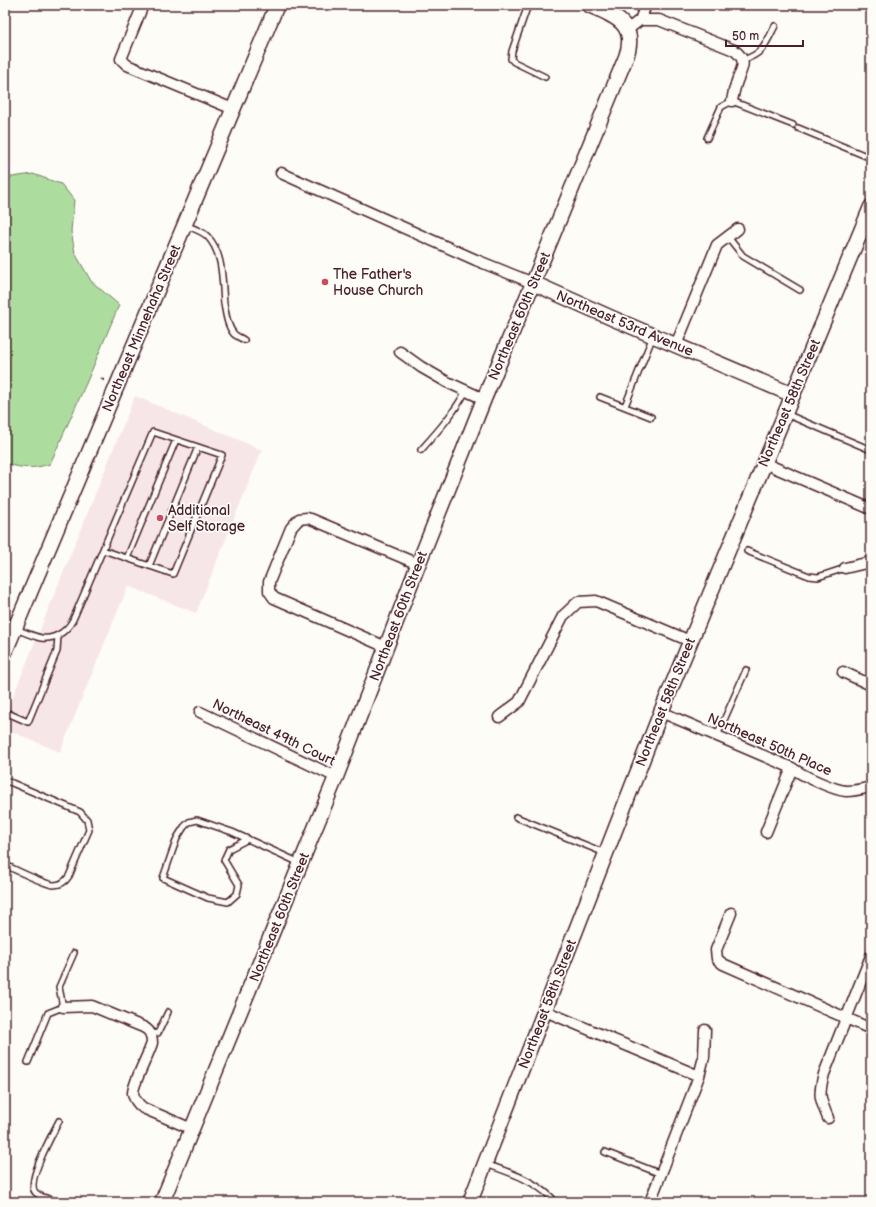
<svg xmlns="http://www.w3.org/2000/svg" width="876" height="1207" viewBox="0 0 876 1207" font-family="'Balsamiq Sans',sans-serif">
	<style>
		.built { fill: #f7e6e7 }
		.green { fill: #acdd9e; stroke: #7b7e64 }
		.lines { fill: none; stroke-linecap: round; stroke-linejoin: round }
		.lane-casing { stroke: #4a1f2b; stroke-width: 8 }
		.street-casing { stroke: #4a1f2b; stroke-width: 13 }
		.secondary-casing { stroke: #4a1f2b; stroke-width: 17 }
		.path { stroke: #4a1f2b; stroke-width: 2; stroke-dasharray: 4 3; stroke-linecap: butt }
		.lane { stroke: #fdfcf7; stroke-width: 5 }
		.street { stroke: #fdfcf7; stroke-width: 10 }
		.secondary { stroke: #fdfcf7; stroke-width: 14 }
		.poi-dot { fill: #d1495b; stroke: #fdfcf7; stroke-width: 1.5 }
		.labels { text-anchor: middle; stroke-width: 3.5; stroke-linejoin: round; paint-order: stroke }
		.poi-label { font-size: 14px; fill: #4a1f2b; stroke: #fdfcf7; text-anchor: start }
		.street-label { font-size: 14px; fill: #4a1f2b; stroke: #fdfcf7 }
	</style>
	<rect width="100%" height="100%" fill="#fdfcf7"/>
	<filter id="ink" filterUnits="userSpaceOnUse"><feTurbulence type="fractalNoise" baseFrequency=".025" numOctaves="2"/><feDisplacementMap in="SourceGraphic" scale="8" xChannelSelector="R" yChannelSelector="G"/><feConvolveMatrix kernelMatrix="1 2 1 2 8 2 1 2 1" color-interpolation-filters="sRGB"/></filter>
	<g filter="url(#ink)">
		<path class="built" d="M135,396L262,450L196,613L128,586L60,752L5,729V716Z"/>
		<path class="green" d="M33,174L61,184L74,200L71,231L75,253L91,281L119,305L88,379L50,464C32,469 23,469 5,463V178Z"/>
		<g class="lines">
			<g class="lane-casing">
				<path id="lane" d="M528,5L512,51L511,59L514,62L545,77
					M743,60C764,53 765,45 775,26
					M798,128L871,158
					M707,138L721,107L732,101L793,125
					M185,225C192,228 202,231 207,236C224,253 222,282 224,304C226,314 227,326 234,334C236,336 241,338 244,340
					M728,237L743,256L800,290
					M600,397L651,417
					M625,406L653,336
					M786,414L871,450
					M421,450C438,431 454,413 466,391
					M747,551L809,576L818,577L845,568
					M127,558L176,440
					M149,566L198,447
					M16,629C24,632 32,636 41,638C57,640 70,629 75,615L153,432L222,455L173,574L103,550
					M5,712L28,722L57,651L58,635
					M717,736L746,670
					M5,781L12,783L80,812L87,820L89,830L69,876C66,881 61,885 54,885C46,885 14,869 5,865
					M516,817L605,853
					M248,839L229,849L224,860L239,885L237,894L228,902L208,898L163,878L177,838L184,827L189,822L197,820L232,832L300,863
					M151,1034L158,1033L168,1012
					M28,1062L48,1013L63,1007L59,987L74,953
					M605,1152L661,1174
					M486,1164C511,1173 532,1179 552,1198
					M57,1202C49,1198 40,1198 35,1192C26,1181 53,1133 59,1121"/>
			</g>
			<g class="street-casing">
				<path id="street" d="M143,5L121,59L127,65L233,109
					M640,20L646,5
					M627,30L640,20H659L734,50C750,62 740,70 736,84C734,90 733,95 732,101
					M281,173L476,260L533,283
					M676,345L717,245L738,229
					M400,352L421,367L447,382L484,399
					M764,463L871,509
					M845,568L866,563L871,566
					M386,647L274,598L269,591V582L291,528L299,519L307,518L311,519L418,564
					M843,672L871,685
					M200,712L336,777
					M661,712L792,768C803,776 834,790 846,791C855,791 863,789 871,787
					M499,717L519,702L563,616L578,602L596,601L690,641
					M766,832L792,768
					M731,913L716,950L717,959L723,964L871,1029
					M63,1007L92,1006L143,1027C150,1030 152,1035 152,1043C149,1054 133,1083 133,1093C134,1100 138,1104 143,1108L192,1129
					M545,1011L699,1076
					M828,1118C820,1099 818,1095 824,1074L871,956
					M650,1202L699,1076L704,1057L705,1030"/>
			</g>
			<g class="secondary-casing">
				<path id="secondary" d="M533,283L614,319L793,395
					M5,652L277,5
					M162,1202L336,777L418,565L484,399L533,283L626,57C638,24 615,16 589,5
					M470,1202L661,712L871,207"/>
			</g>
			<path class="path" d="M101,378L106,382"/>
			<use href="#lane" class="lane"/>
			<use href="#street" class="street"/>
			<use href="#secondary" class="secondary"/>
		</g>
	</g>
	<g class="poi-dot">
		<circle cx="325" cy="282" r="4"/>
		<circle cx="160" cy="518" r="4"/>
	</g>
	<g class="labels">
		<g class="poi-label">
			<text x="333" y="279">The Father's<tspan x="333" dy="16">House Church</tspan></text>
			<text x="168" y="515">Additional<tspan x="168" dy="16">Self Storage</tspan></text>
		</g>
		<g class="street-label">
			<text transform="translate(519 316) rotate(-67)" y="5">Northeast 60th Street</text>
			<text transform="translate(625 323) rotate(23)" y="5">Northeast 53rd Avenue</text>
			<text transform="translate(141 328) rotate(-67)" y="5">Northeast Minnehaha Street</text>
			<text transform="translate(789 403) rotate(-67)" y="5">Northeast 58th Street</text>
			<text transform="translate(398 616) rotate(-69)" y="5">Northeast 60th Street</text>
			<text transform="translate(665 702) rotate(-68)" y="5">Northeast 58th Street</text>
			<text transform="translate(274 732) rotate(26)" y="5">Northeast 49th Court</text>
			<text transform="translate(770 744) rotate(24)" y="5">Northeast 50th Place</text>
			<text transform="translate(279 917) rotate(-68)" y="5">Northeast 60th Street</text>
			<text transform="translate(547 1004) rotate(-69)" y="5">Northeast 58th Street</text>
		</g>
	</g>
	<rect width="876" height="1207" fill="none" stroke="#fdfcf7" stroke-width="20"/>
	<rect x="10" y="10" width="856" height="1187" fill="none" stroke="#4a1f2b" stroke-width="1.5" filter="url(#ink)"/>
	<path d="M726 40v6h77v-6" fill="none" stroke="#4a1f2b" stroke-width="2"/>
	<text x="732" y="40" font-size="12" fill="#4a1f2b" stroke="#fdfcf7" stroke-width="3" paint-order="stroke">50 m</text>
</svg>
